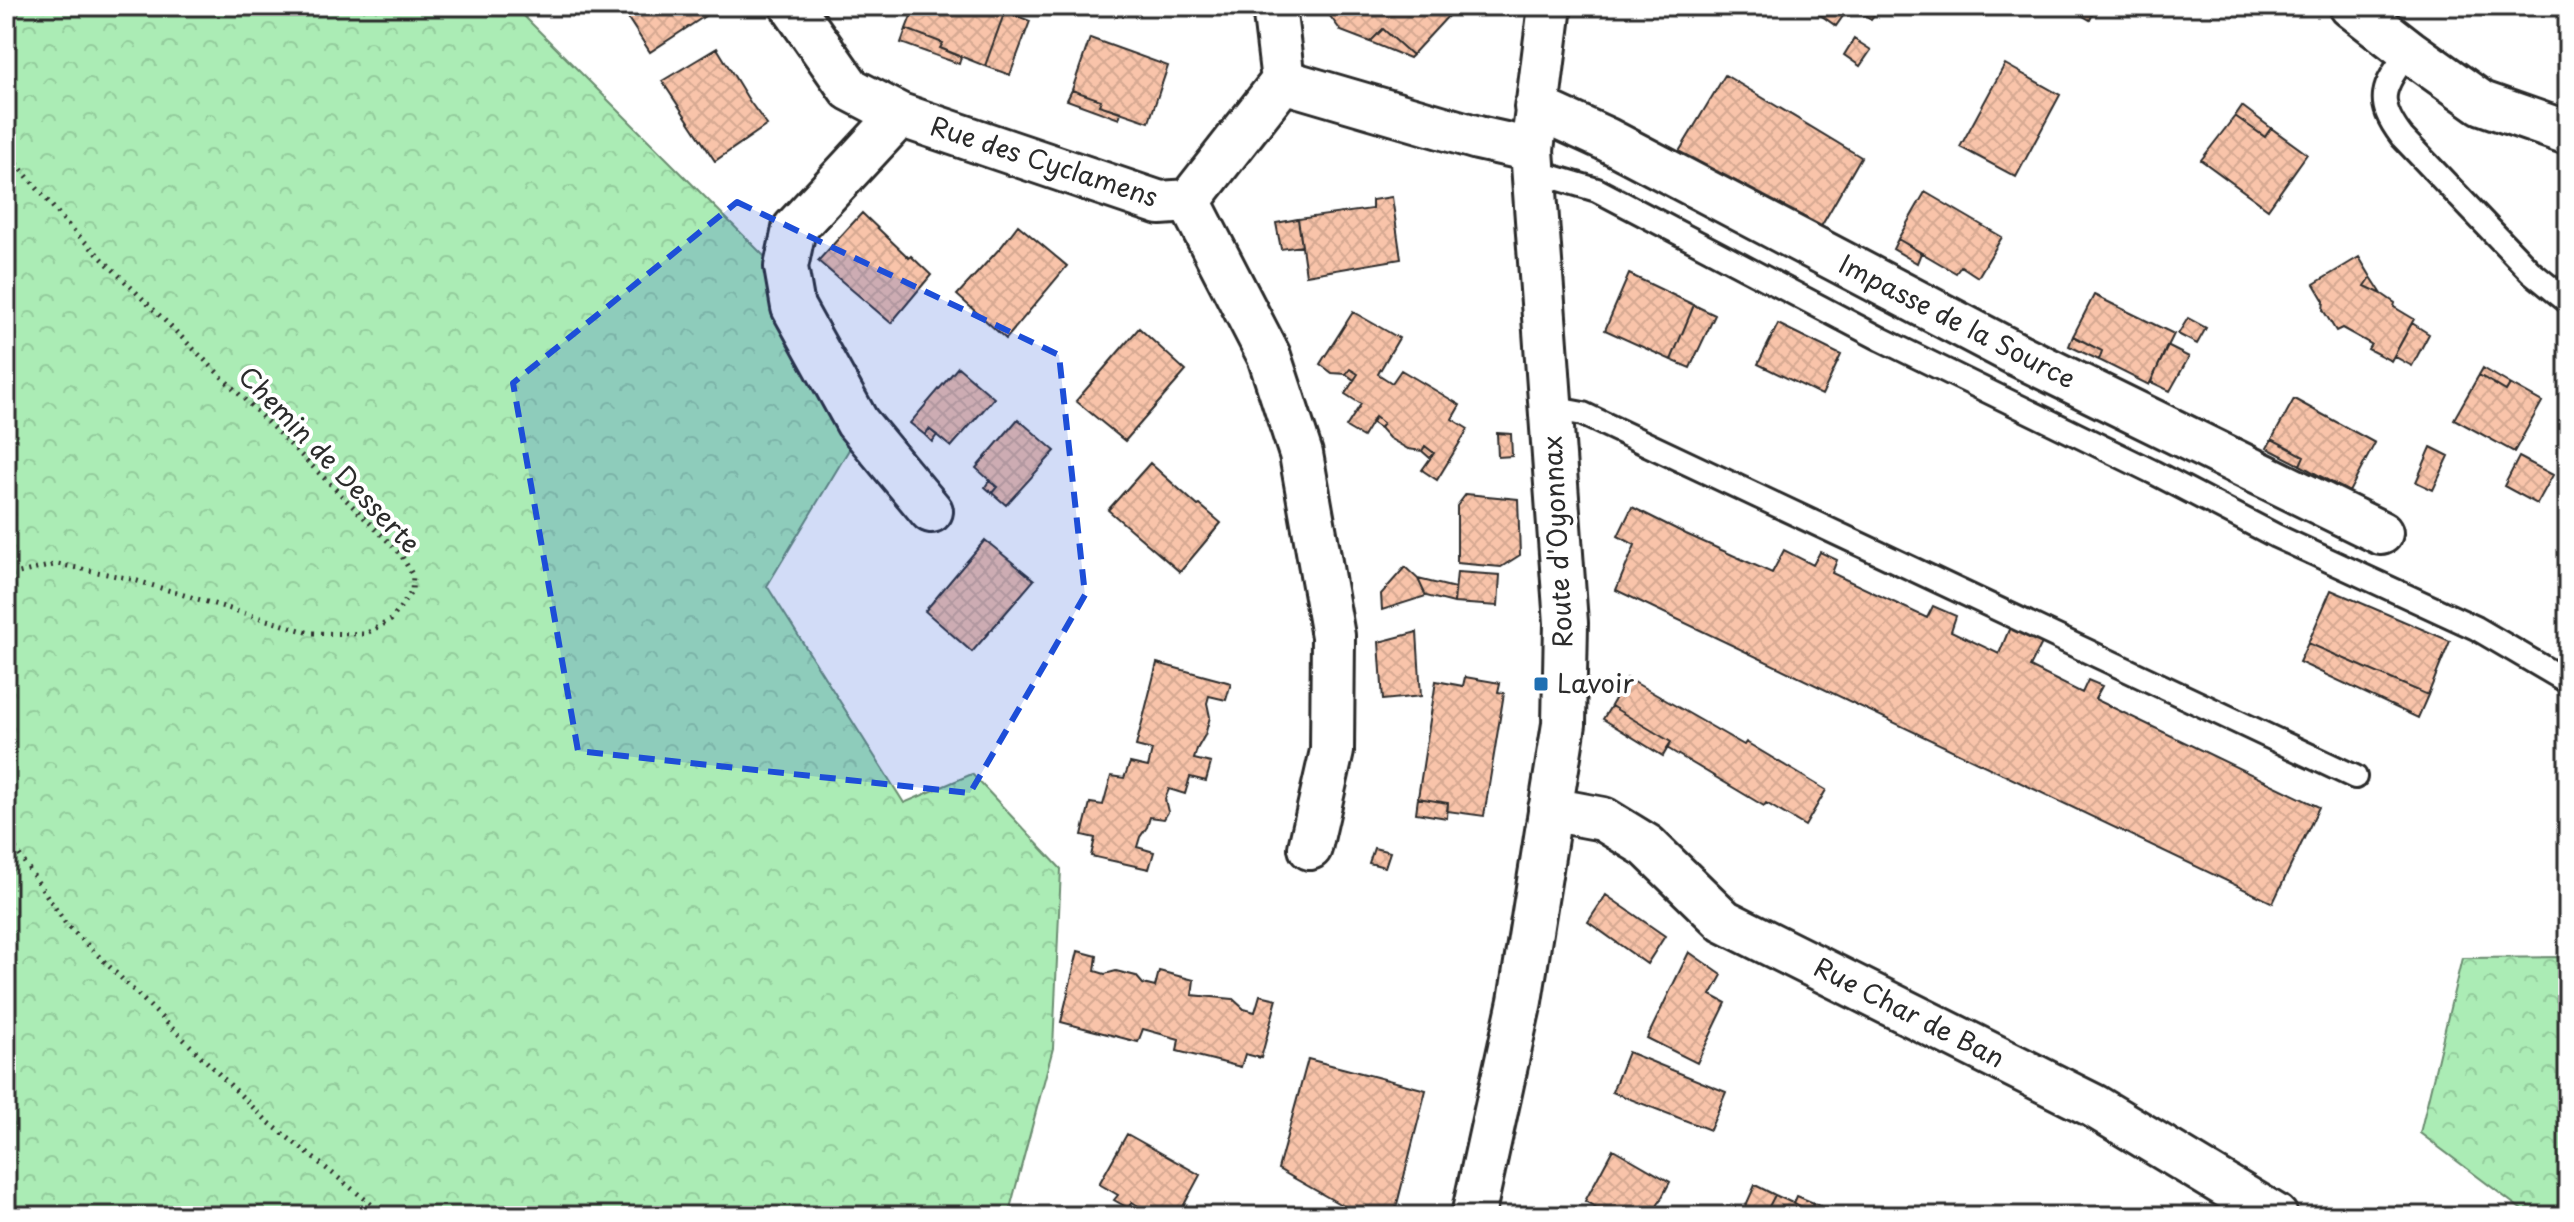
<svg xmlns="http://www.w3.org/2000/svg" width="2574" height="1222" viewBox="0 0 2574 1222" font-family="'Playpen Sans',sans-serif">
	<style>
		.forest { fill: url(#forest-crowns); stroke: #6b8c70; stroke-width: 2 }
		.building { fill: url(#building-cross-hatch); stroke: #2b2b2b; stroke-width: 2 }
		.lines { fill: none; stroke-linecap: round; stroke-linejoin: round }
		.service-casing { stroke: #2b2b2b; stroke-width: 28 }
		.minor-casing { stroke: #2b2b2b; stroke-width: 48 }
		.path { stroke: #2b2b2b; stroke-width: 5; stroke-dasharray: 2 6; stroke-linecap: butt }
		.service { stroke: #fff; stroke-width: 22 }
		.minor { stroke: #fff; stroke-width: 42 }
		.marked { fill: #1d4ed8; fill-opacity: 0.2; stroke: #1d4ed8; stroke-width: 6; stroke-dasharray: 16 10; stroke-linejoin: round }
		.poi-dot { fill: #1f6fb2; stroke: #fff; stroke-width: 3 }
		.labels { text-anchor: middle; stroke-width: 8; stroke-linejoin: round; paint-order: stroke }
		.street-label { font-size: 26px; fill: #2b2b2b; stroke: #fff }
		.poi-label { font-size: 26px; fill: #2b2b2b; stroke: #fff; text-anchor: start }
	</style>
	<defs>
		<pattern id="forest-crowns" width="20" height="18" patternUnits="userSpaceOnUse" patternTransform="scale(2)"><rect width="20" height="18" fill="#abecb5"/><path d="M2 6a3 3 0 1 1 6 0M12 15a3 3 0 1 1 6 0" fill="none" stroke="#93cb9c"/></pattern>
		<pattern id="building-cross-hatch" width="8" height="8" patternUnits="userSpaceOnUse" patternTransform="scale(2)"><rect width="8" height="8" fill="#f9c4aa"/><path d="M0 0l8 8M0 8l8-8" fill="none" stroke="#d6a992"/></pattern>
	</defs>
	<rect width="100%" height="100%" fill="#fff"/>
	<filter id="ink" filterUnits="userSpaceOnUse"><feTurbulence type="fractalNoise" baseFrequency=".0125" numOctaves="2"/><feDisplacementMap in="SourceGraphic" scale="16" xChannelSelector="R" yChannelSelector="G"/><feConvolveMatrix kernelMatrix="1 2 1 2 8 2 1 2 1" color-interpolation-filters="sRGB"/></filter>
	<g filter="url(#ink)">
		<path class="forest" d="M6,6H514L779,271L874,408L767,586L904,803L972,774L1061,869L1053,1048L1008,1216H6Z
			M2568,957V1216H2530L2420,1133L2462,958Z"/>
		<path class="building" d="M620,6H707L711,12L650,52Z
			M915,6H991L1005,11L985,66L940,48L943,43L906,29Z
			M1325,6H1439L1449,15L1412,55L1383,29L1370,42L1341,31L1324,8Z
			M1808,6H1850L1836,26Z
			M1851,6H1881L1871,19Z
			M2066,6H2090L2095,9L2090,20Z
			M2135,6H2153L2149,14Z
			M1005,11L1030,21L1010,75L985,66Z
			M906,29L943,43L940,48L961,57L959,64L901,43Z
			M1383,29L1412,55L1409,58L1370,42Z
			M1090,38L1168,66L1149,122L1099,105L1101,100L1072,90Z
			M1854,39L1871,50L1860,66L1844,55Z
			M717,48L750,102L767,125L715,161L662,81Z
			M2005,64L2060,95L2016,177L1960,147Z
			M1725,75L1861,157L1811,244L1674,160Z
			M1072,90L1101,100L1099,105L1121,112L1119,119L1067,100Z
			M2242,106L2271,128L2265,137L2235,116Z
			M2235,116L2265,137L2271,128L2307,154L2268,209L2201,160Z
			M1925,192L2002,237L1978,277L1961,266L1956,273L1898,239Z
			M1392,197L1401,259L1306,275L1298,219L1372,209V200Z
			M862,213L909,258L911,256L931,275L891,323L818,261Z
			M1298,219L1302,246L1281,249L1276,223Z
			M1018,225L1067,266L1006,339L957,295L1001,247Z
			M1898,239L1921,253L1917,263L1893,249Z
			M2359,257L2371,277L2365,286L2382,294L2395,303L2394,307L2414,319L2391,361L2368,349L2371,344L2342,328L2336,331L2323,310L2324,301L2314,284Z
			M1629,274L1694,305L1671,360L1605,330Z
			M2371,277L2382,294L2365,286Z
			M2094,295L2174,334L2149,385L2099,360L2102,351L2073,336Z
			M1694,305L1715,315L1690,368L1671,360Z
			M1353,312L1399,338L1378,374L1392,383L1401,370L1460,405L1452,419L1468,429L1437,480L1422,470L1434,453L1425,446L1422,451L1408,449L1389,438L1380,428L1383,423L1375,417L1363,437L1346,427L1361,404L1345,394L1358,374L1350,369L1346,374L1332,373L1320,364Z
			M2188,318L2206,328L2197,344L2178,334Z
			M2412,323L2429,334L2412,366L2394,356Z
			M1778,324L1841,355L1822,395L1758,364Z
			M1139,328L1186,371L1125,441L1076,401Z
			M2073,336L2102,351L2099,360L2069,346Z
			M2167,346L2189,357L2170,391L2151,382Z
			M958,367L994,398L951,447L929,429L925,435L910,423Z
			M2483,368L2510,384L2506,391L2479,375Z
			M1350,369L1358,374L1354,380L1346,374Z
			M2479,375L2506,391L2510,384L2542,402L2514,452L2454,419Z
			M2294,399L2375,443L2349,492L2300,465L2304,456L2272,439Z
			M1375,417L1383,423L1380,428L1371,422Z
			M1018,419L1055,451L1006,505L992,493L997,487L976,468Z
			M929,429L937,435L932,442L925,435Z
			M1497,433L1511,434L1512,456L1498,457Z
			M2272,439L2304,456L2300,465L2267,448Z
			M1425,446L1434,453L1430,458L1422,451Z
			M2431,447L2449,456L2433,490L2416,482Z
			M2519,457L2553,475L2537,504L2504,486Z
			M1150,463L1198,506L1200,505L1221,523L1180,572L1108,510Z
			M989,481L997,487L992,493L985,487Z
			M1466,494L1518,499L1520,555L1501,567L1457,563V506Z
			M1632,507L1686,534L1772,573L1784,550L1813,565L1820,552L1837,560L1832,573L1927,618L1933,606L1956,616L1951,631L1999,654L2010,627L2043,641L2030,667L2082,693L2088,680L2102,686L2095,699L2319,807L2273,903L1616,590L1635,545L1618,536Z
			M985,540L1034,580L972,652L925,611Z
			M1405,567L1418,579L1426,596L1382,610L1381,594Z
			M1457,572L1500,575L1498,606L1454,603Z
			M1418,579L1455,588L1454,603L1426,596Z
			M2331,590L2450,641L2428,695L2308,643Z
			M1417,632L1421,696L1383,700L1379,642Z
			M2308,643L2428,695L2418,718L2299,662Z
			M1157,663L1231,683L1226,700L1209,696L1207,703L1210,717L1205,735L1197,749L1194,759L1211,763L1206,781L1190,777L1185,794L1169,789L1165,799L1168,812L1164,819L1150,817L1147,827L1140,837L1137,847L1154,852L1149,869L1091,856L1095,838L1082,835L1090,803L1103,805L1111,776L1124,778L1130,763L1148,767L1152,750L1136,746Z
			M1465,677L1500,683L1498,692L1504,693L1484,816L1447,811L1448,803L1418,798L1436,681L1463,686Z
			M1627,678L1744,745L1746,742L1826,790L1805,826L1766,803L1764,806L1667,748L1671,742L1611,706Z
			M1611,706L1671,742L1663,756L1603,719Z
			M1418,798L1448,803L1447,818L1416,813Z
			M1374,848L1390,852L1385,867L1369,863Z
			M1606,895L1665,936L1647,964L1588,922Z
			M1078,951L1097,956L1095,971L1105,974L1116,971L1136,976L1143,984L1155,987L1159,971L1194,980L1192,995L1233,999L1244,1009L1255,1012L1260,995L1277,999L1261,1058L1245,1054L1241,1067L1177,1051L1179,1039L1143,1029L1138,1042L1061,1022Z
			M1689,952L1722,975L1711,995L1726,1003L1697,1063L1647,1038Z
			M1628,1052L1726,1092L1710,1130L1612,1092Z
			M1308,1059L1426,1090L1394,1216H1361L1278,1169Z
			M1127,1134L1200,1175L1178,1216H1155L1132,1202L1128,1208L1114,1200L1118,1195L1099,1184Z
			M1613,1149L1670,1182L1652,1216H1611L1585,1201Z
			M1755,1185L1775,1195L1764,1216H1751L1743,1212Z
			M1775,1195L1810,1211L1814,1203L1839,1215L1764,1216Z
			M1797,1196L1814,1203L1810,1211L1794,1203Z"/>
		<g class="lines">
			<g class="service-casing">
				<path id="service" d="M2409,51C2384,86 2373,99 2402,137L2530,271L2568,302
					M1533,171L1597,190L1881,339L2153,472L2276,536L2476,628L2568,682
					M1551,408L1583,414L2355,777"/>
			</g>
			<g class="minor-casing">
				<path id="minor" d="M792,6L850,89L900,115L1160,203L1189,201L1283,81L1274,6
					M2351,6L2409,51L2482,103L2568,133
					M1283,81L1478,138L1532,150
					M1536,107L1606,139L2018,355L2381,533
					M900,115L794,229L786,267L793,307L857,422L931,511
					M1189,201L1269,356L1301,454L1333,636L1332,751L1310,848
					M1550,809L1603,819L1647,846L1724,921L2094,1106L2276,1216
					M1473,1216L1520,1001L1564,724L1566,623L1532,150L1550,6"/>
			</g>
			<path class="path" d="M6,151L67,224L400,553L413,576L412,591L391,620L365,634L310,633L131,579L58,564L6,576
				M6,835L66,924L267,1121L386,1216"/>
			<use href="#service" class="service"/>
			<use href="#minor" class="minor"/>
		</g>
	</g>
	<path class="marked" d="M737,202L1059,355L1085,595L970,793L578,751L513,383Z"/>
	<rect class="poi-dot" x="1533" y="676" width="16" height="16" rx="4"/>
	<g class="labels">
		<g class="street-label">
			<text transform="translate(1044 162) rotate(18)" y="9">Rue des Cyclamens</text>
			<text transform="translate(1957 322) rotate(27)" y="9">Impasse de la Source</text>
			<text transform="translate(329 460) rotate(46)" y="9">Chemin de Desserte</text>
			<text transform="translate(1558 542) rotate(-93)" y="9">Route d'Oyonnax</text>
			<text transform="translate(1909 1013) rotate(27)" y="9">Rue Char de Ban</text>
		</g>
		<g class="poi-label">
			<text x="1557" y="693">Lavoir</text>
		</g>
	</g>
	<rect width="2574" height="1222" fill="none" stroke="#fff" stroke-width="32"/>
	<rect x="16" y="16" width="2542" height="1190" fill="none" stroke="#2b2b2b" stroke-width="3" filter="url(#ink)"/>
</svg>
